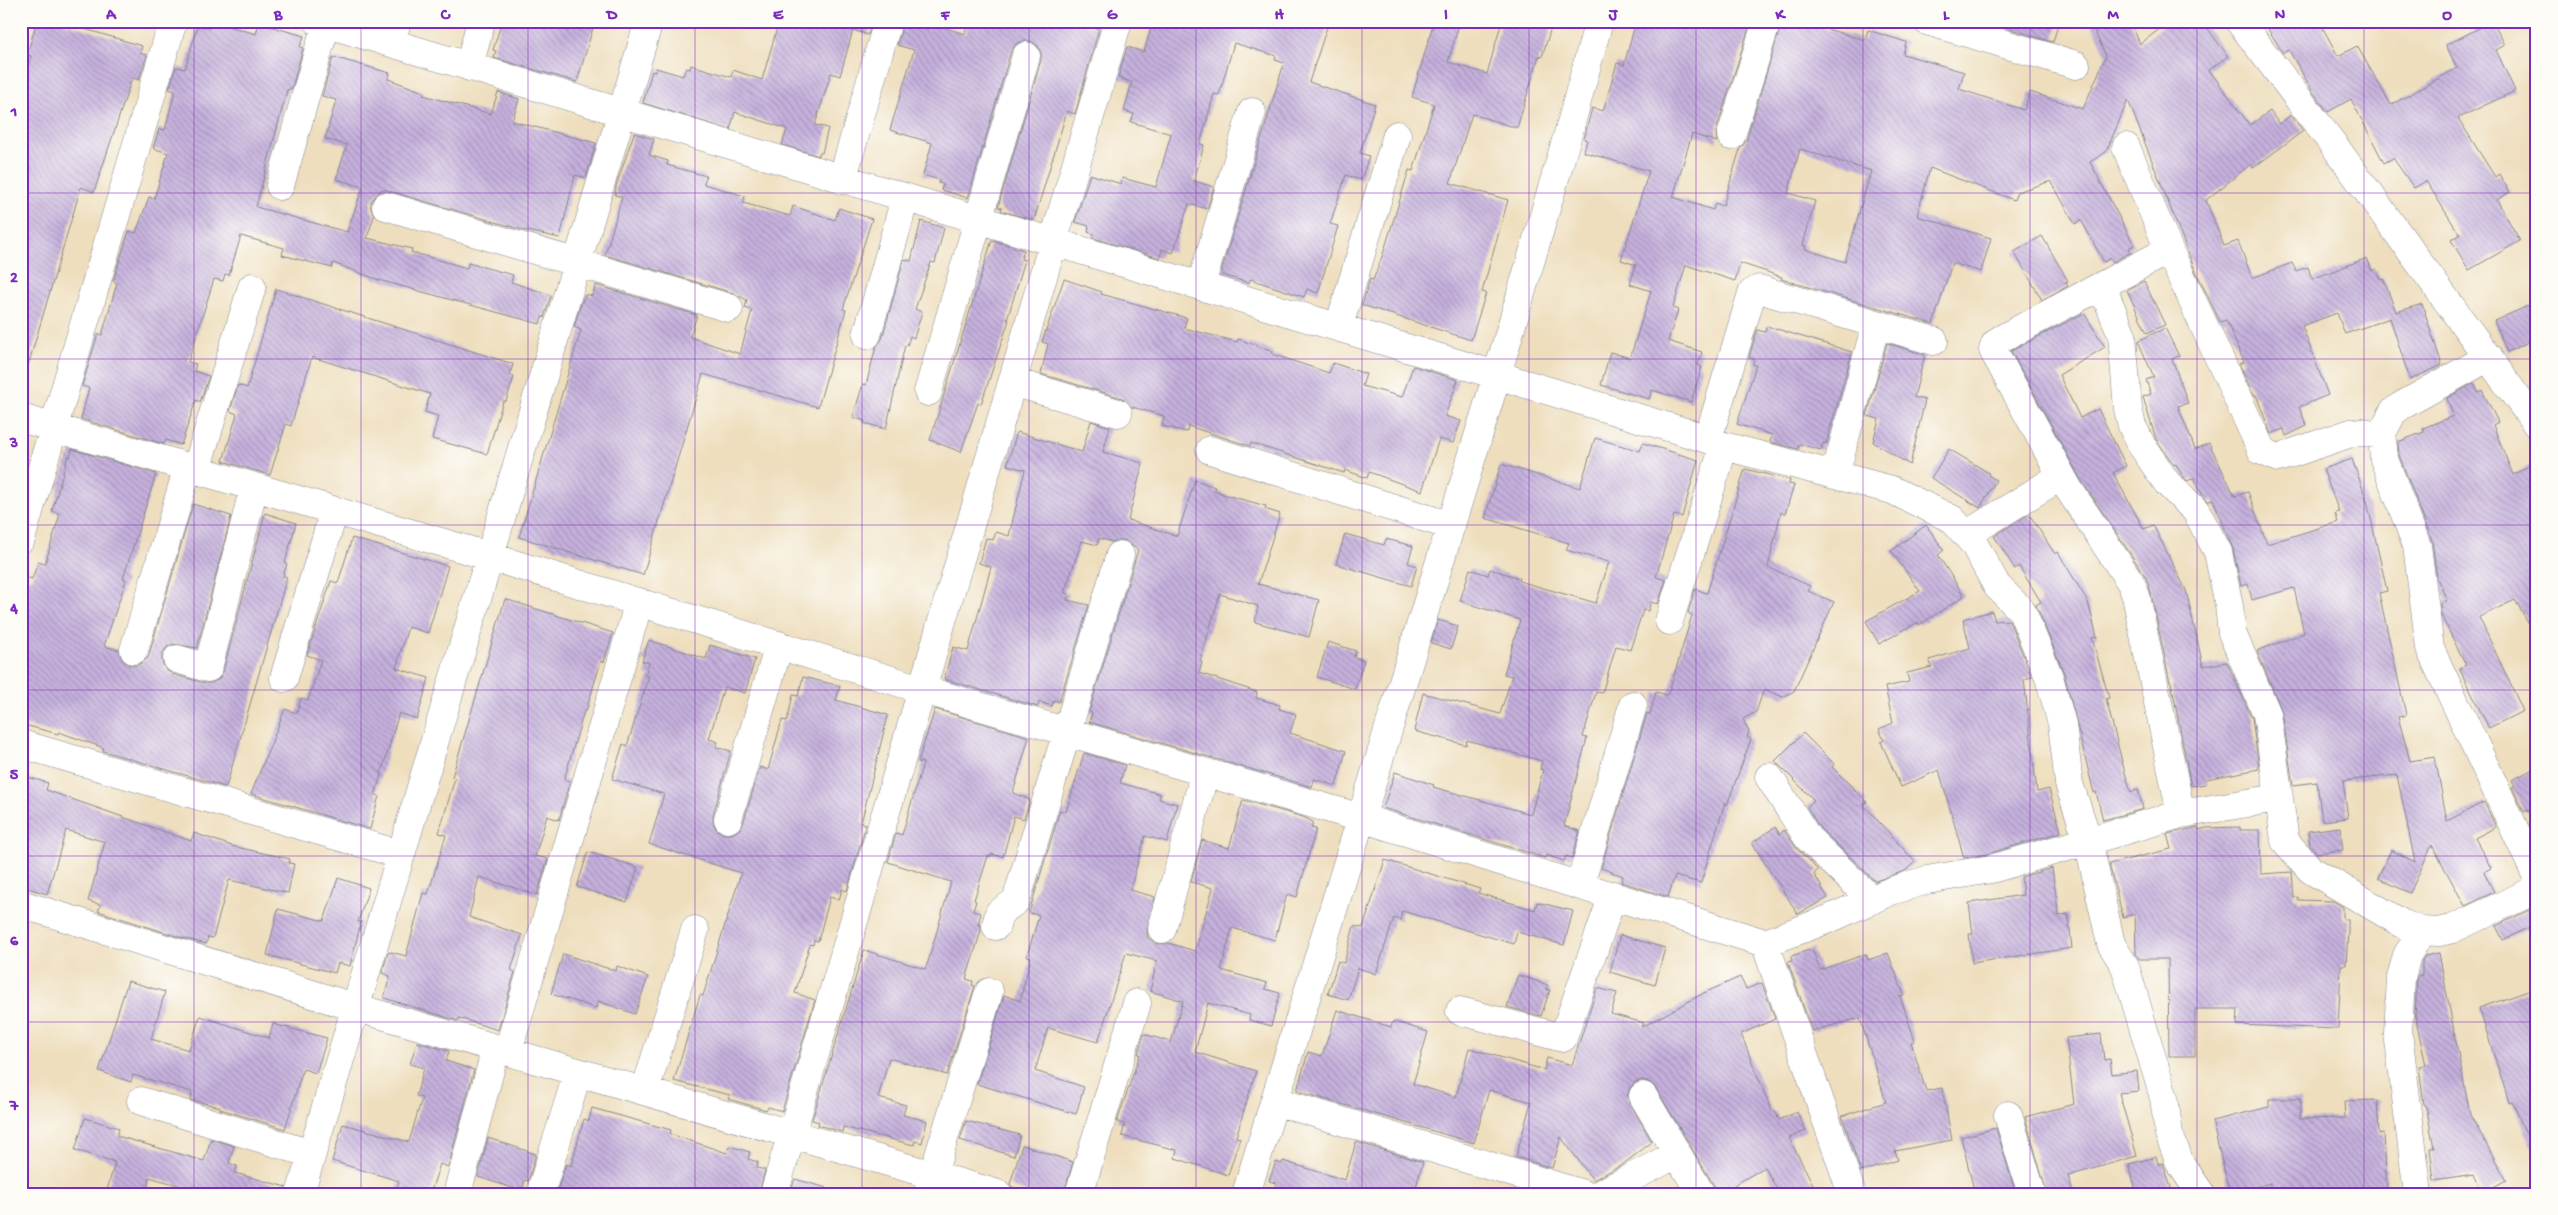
<svg xmlns="http://www.w3.org/2000/svg" width="2558" height="1215" viewBox="0 0 2558 1215" font-family="'Gochi Hand',sans-serif">
	<style>
		.building { fill: url(#building-back-hatch); fill-rule: evenodd }
		.lines { fill: none; stroke-linecap: round; stroke-linejoin: round }
		.minor-casing { stroke: #84868e; stroke-width: 29 }
		.minor { stroke: #fff; stroke-width: 28 }
		.grid { fill: none; stroke: #7b2cbf; stroke-width: 1; stroke-opacity: 0.55 }
		.neatline { fill: none; stroke: #7b2cbf; stroke-width: 2 }
		.grid-label { font-size: 16px; text-anchor: middle; font-weight: bold; fill: #7b2cbf }
	</style>
	<defs>
		<pattern id="building-back-hatch" width="6" height="6" patternUnits="userSpaceOnUse" patternTransform="scale(1.25)"><rect width="6" height="6" fill="#c6b1dd"/><path d="M-1 5l2 2M0 0l6 6M5-1l2 2" fill="none" stroke="#a090b6"/></pattern>
	</defs>
	<rect width="100%" height="100%" fill="#fdfcf7"/>
	<filter id="ink" filterUnits="userSpaceOnUse"><feTurbulence type="fractalNoise" baseFrequency=".02" numOctaves="2"/><feDisplacementMap in="SourceGraphic" scale="10" xChannelSelector="R" yChannelSelector="G"/><feConvolveMatrix kernelMatrix="1 2 1 2 8 2 1 2 1" color-interpolation-filters="sRGB"/></filter>
	<filter id="wash" filterUnits="userSpaceOnUse"><feTurbulence type="fractalNoise" baseFrequency=".0096" numOctaves="4" result="noise"/><feDisplacementMap in="SourceGraphic" scale="20" xChannelSelector="R" yChannelSelector="G"/><feGaussianBlur stdDeviation="1.12" result="paint"/><feColorMatrix in="noise" values="0 0 0 0 0 0 0 0 0 0 0 0 0 0 0 0 0 1.4 0 .05"/><feComposite in="paint" operator="in"/></filter>
	<g filter="url(#wash)">
		<rect width="100%" height="100%" fill="#eedebd"/>
		<g id="blocks">
			<path class="building" d="M37,21H58L142,46L140,53L147,55L139,80L132,78L94,192L81,187L27,369L21,368V88L31,56L27,55Z
				M211,21L256,34L259,23L304,36L300,47L303,48L292,88L287,90L256,207L347,232L363,187L336,179L347,145L325,139L336,100L322,96L333,57L390,73L388,79L424,92L423,95L491,114L498,92L519,99L512,121L596,143L586,178L575,175L560,238L523,230L382,189L371,201V209L374,216L367,238L412,249L411,252L467,268L468,263L513,275L511,282L551,295L544,318L542,317L540,324L379,280L333,263L332,268L282,255L284,248L241,236L229,275L225,274L223,281L214,279L188,362L196,364L194,371L209,376L200,402L196,400L181,445L166,440L164,444L81,419L89,388L82,386L98,334L102,335L117,283L113,281L114,278L129,231L136,233L149,197L154,199L168,153L153,148L159,129L165,130L175,91L169,89L176,67L185,69L198,25L209,28Z
				M502,21H595L577,82L494,58L496,51L493,50Z
				M779,21H872L868,35L853,30L840,76L831,73L815,125L828,128L822,153H819V156L782,145L787,129L735,112L730,130L643,103L652,71L655,72L656,68L683,76L686,68L690,69L691,65L731,77L733,70L762,80Z
				M900,21L928,29L930,23L965,34L968,21H1074L1099,29L1075,114L1067,111L1034,220L1001,211L1002,208L998,207L1041,60V53L1038,46L1031,41H1023L1016,44L1011,51L968,198L941,190L943,184L938,183L939,180L923,175L932,143L890,130L914,50L897,45L901,32Z
				M1153,21H1329L1309,82L1375,104L1360,153L1369,156L1361,180L1346,175L1330,224L1338,226L1318,293L1307,289L1304,297L1250,279L1249,283L1222,275V269L1284,63L1275,60L1276,56L1234,43L1219,95L1214,94L1200,144L1204,145L1194,181L1214,187L1207,209L1189,204L1173,253L1162,249L1160,258L1093,238L1094,234L1088,232L1089,226L1075,222L1090,174L1121,184L1122,178L1156,187L1171,134L1131,122L1134,114L1124,111L1132,82L1118,78L1127,47L1144,52Z
				M1434,21H1460L1448,62L1487,74L1502,21H1553L1542,57L1539,56L1517,128L1472,114L1450,183L1508,200L1482,292L1486,293L1471,340L1362,305L1370,279L1373,280L1383,254L1409,170L1413,171L1434,104L1412,97Z
				M1636,21H1751L1716,131L1717,142L1692,134L1673,197L1713,210L1715,203L1723,206L1740,149L1746,141L1782,21H1799L1865,40L1868,30L1906,42L1903,54L1964,72L1959,89L2024,110L2030,92L2083,109L2106,56L2090,21H2130L2140,44L2170,21H2202L2228,56L2209,70L2250,125L2270,111L2279,124L2291,115L2303,131L2253,168L2251,164L2206,200L2224,246L2238,241L2252,278L2292,263L2296,271L2308,267L2312,279L2367,258L2372,271L2376,269L2380,279L2383,278L2396,312L2422,304L2442,365L2410,380L2390,318L2345,334L2337,313L2302,326L2328,395L2299,407L2307,426L2286,436L2284,429L2271,434L2256,395L2254,396L2239,364L2244,362L2226,320L2220,322L2193,265L2128,100L2106,152L2090,162L2134,245L2129,248L2131,252L2113,262L2111,258L2104,262L2081,220L2075,224L2051,181L2017,192L2014,200L1930,168L1917,216L1991,238L1981,272L1952,263L1933,324L1781,279L1782,277L1740,263L1735,281L1686,265L1673,308L1678,310L1668,341L1702,352L1698,365L1702,367L1691,402L1652,390L1649,399L1601,385L1610,352L1630,358L1651,291L1630,284L1636,265L1621,260L1649,171L1584,152L1587,140L1584,139L1592,108L1603,111L1617,63L1624,65ZM1800,149L1871,171L1845,262L1805,249L1806,246L1803,245L1815,201L1788,193Z
				M1984,21H2059L2053,42Z
				M2263,21H2319L2338,56L2357,46L2391,105L2457,68L2446,45L2493,21L2505,45L2496,50L2515,91L2458,118L2495,177L2499,174L2510,192L2497,200L2520,241L2469,270L2451,240L2460,235L2426,181L2414,188L2393,158L2384,163L2351,99L2328,112L2313,92L2289,50L2283,53Z
				M634,133L654,139L649,155L668,161L667,165L706,176L704,184L745,196L743,203L790,216L793,206L835,220L839,208L872,219L843,309L846,310L818,407L703,374L643,575L519,537L581,330L574,327L581,304L586,294L592,296L596,285L697,315L690,337L740,354L752,310L745,308L747,300L733,293L605,255L622,197L615,195L616,186Z
				M921,221L944,228L935,263L931,262L915,309L922,312L914,338L910,336L907,346L905,345L886,429L864,423L865,421L853,417L863,384L866,385L876,347L882,339L904,259L911,261Z
				M2042,236L2068,281L2065,282L2068,286L2042,300L2014,252Z
				M992,240L1024,250L1021,259L1025,260L1007,320H1009L981,404L978,403L961,452L930,440Z
				M1064,279L1102,292L1101,294L1187,318L1184,328L1237,342L1238,339L1273,351L1272,354L1329,373L1333,363L1366,374L1362,386L1402,397L1413,366L1458,380L1445,416L1461,421L1453,443L1439,439L1422,491L1369,472L1367,478L1345,470L1344,473L1251,443L1250,446L1188,426L1187,432L1162,426L1164,416L1132,407L1122,398L1041,374L1048,344L1042,342Z
				M2144,281L2165,325L2147,333L2127,290Z
				M276,289L513,364L510,375L514,377L506,401H503L487,454L432,439L438,416L425,412L430,394L312,357L291,426L286,424L270,475L223,461L237,414L230,411L238,385L247,388Z
				M2537,302V338L2507,352L2494,321Z
				M2084,313L2105,347L2059,375L2080,418L2098,409L2126,466L2113,473L2144,529L2153,525L2186,590L2203,666L2227,662L2252,718L2259,769L2206,779V784L2191,786L2171,682H2170L2151,593L2146,577L2081,480L2011,351Z
				M1767,326L1852,352L1826,444L1823,443L1821,450L1799,444L1798,449L1770,442L1772,435L1737,424L1756,365L1753,364L1754,359L1749,357L1757,330L1765,332Z
				M2165,328L2179,356L2172,359L2188,403L2178,406L2195,449L2209,443L2235,496L2248,492L2267,544L2338,522L2335,513L2339,512L2323,469L2352,459L2367,501L2387,591L2379,593L2406,715L2398,717L2410,761L2435,757L2447,821L2484,802L2496,827L2475,838L2491,868L2484,872L2494,892L2465,906L2432,845L2410,893L2378,878L2391,850L2415,862L2397,775L2343,781L2348,818L2322,821L2317,782L2293,785L2282,712L2257,651L2304,633L2294,588L2252,600L2248,584L2241,586L2233,549L2213,499L2208,502L2203,496L2194,478L2187,481L2182,475L2176,464L2174,465L2156,439L2143,397L2151,394L2146,380L2154,377L2138,341Z
				M1887,343L1925,355L1914,397L1925,400L1910,465L1873,442L1879,419L1867,416Z
				M2474,383L2478,392L2482,390L2498,422L2493,425L2513,475L2537,461V637L2515,600L2479,617L2523,711L2489,728L2459,668L2466,665L2441,615L2440,603L2447,600L2437,578L2432,540L2399,455L2398,442L2424,432L2423,428L2453,416L2447,398Z
				M1091,421L1110,427L1103,452L1143,463L1128,520L1177,536L1195,480L1215,487L1214,490L1226,495L1266,506L1265,509L1280,514L1258,584L1319,600L1309,637L1255,622L1258,606L1220,594L1200,661L1202,662L1199,673L1257,692L1256,698L1280,705L1279,709L1296,714L1290,733L1346,751L1336,786L1314,779L1312,787L1089,722L1092,713L1089,712L1138,550L1124,540L1112,542L1099,538L1097,545L1082,541L1064,593L1069,594L1067,600L1089,605L1059,702L1054,700L1052,706L1039,702L1038,707L944,679L953,647L968,651L991,567L979,563L986,538L993,540L996,532L1009,536L1025,470L1007,465L1017,432L1082,452Z
				M1595,438L1640,451L1643,443L1698,460L1682,517L1674,515L1656,577L1666,580L1658,604L1651,602L1648,611L1643,610L1630,650L1616,646L1602,693L1596,692L1583,737L1587,738L1564,826L1580,831L1572,858L1566,856L1564,861L1546,855L1545,858L1383,808L1395,772L1434,785L1433,787L1531,814L1543,770L1540,769L1542,761L1467,740L1466,745L1414,731L1416,722L1423,693L1500,714L1512,676L1504,674L1520,620L1460,601L1470,569L1488,575L1490,569L1520,578L1519,581L1596,603L1609,562L1566,550L1569,543L1485,518L1501,464L1580,488Z
				M72,449L156,474L123,579L126,580L104,646L119,650L122,660L129,665H138L148,658L193,504L231,516L197,648L173,644L167,647L162,654V662L165,669L172,674L204,683H211L219,679L223,672L265,513L296,523L285,563L287,564L283,576L287,577L226,787L103,751L104,748L59,732L58,734L21,724V588L25,577L32,579L38,562L45,564L60,514L52,511L68,456L70,457Z
				M1949,449L1989,473L1988,475L1996,480L1980,508L1931,478Z
				M1745,469L1790,480L1789,484L1794,485L1785,514L1781,512L1768,567L1810,586L1808,591L1834,602L1794,691L1783,697L1764,689L1756,712L1743,719L1749,732L1747,737L1751,739L1727,805L1725,802L1701,883L1675,876L1668,897L1621,882L1623,876L1601,868L1647,713L1650,714L1656,692L1667,695L1670,689L1692,615L1688,613L1695,589L1707,593Z
				M2029,514L2055,554L2058,552L2088,602L2097,637L2092,638L2109,698L2106,699L2124,769L2131,792L2138,790L2143,809L2103,820L2096,792L2094,793L2064,673L2036,605L2041,602L2019,566L2015,569L1994,536Z
				M1926,525L1944,550L1938,555L1964,596L1919,625L1918,622L1879,644L1866,621L1920,591L1891,551Z
				M1345,534L1384,545L1386,539L1413,546L1408,563L1417,566L1411,586L1336,564Z
				M352,538L448,566L428,633L408,627L396,668L429,678L417,719L399,713L375,795L379,796L370,829L251,794L285,709L297,713L301,698L308,700L321,660L307,655L331,581L338,583Z
				M505,599L613,633L604,662L601,661L586,711H584L564,780L570,781L559,820L547,816L535,856L548,859L537,895L479,877L469,917L522,935L511,970L515,972L498,1030L459,1018L458,1021L384,998L390,976L382,973L388,953L391,952L406,956L423,893L428,894L446,835L439,833L455,778L452,777Z
				M1992,611L1995,621L2009,620L2032,677L2024,679L2037,792L2049,789L2061,832L1987,854L1964,858L1939,770L1901,787L1881,742L1884,740L1879,729L1893,723L1885,687L1909,682L1907,673L1932,667L1929,660L1970,648L1963,619Z
				M1438,620L1458,626L1451,649L1431,643Z
				M649,640L706,659L710,645L755,659L745,693L724,687L709,739L718,742L716,747L731,751L713,815V823L717,830L723,834H732L739,830L743,824L760,767L768,770L782,720L787,721L793,695L798,696L803,677L840,686L836,700L888,715L861,823L866,824L847,891L842,889L839,900L830,897L818,941L814,940L813,945L810,944L795,993L815,1000L782,1111L768,1107L766,1110L728,1099L730,1095L674,1081L700,995L703,996L741,873L649,844L664,794L612,779L623,744L627,746L649,676L645,675L649,663L642,661Z
				M1328,642L1356,651L1354,657L1364,660L1355,689L1317,677Z
				M935,709L1029,737L1013,793L1030,800L1024,819L1014,816L1003,857L992,854L991,856H988L974,900L976,901L973,911L981,913L978,925H981V931L966,979L973,981L972,985L975,986L947,1075L889,1058L878,1098L906,1105L903,1115L927,1121L922,1143L915,1141L914,1145L843,1127L842,1132L818,1125L819,1122L812,1120L864,950L925,969L928,962L951,882L888,862L896,833L902,835L923,763L918,762Z
				M1803,733L1834,764L1832,767L1867,802L1863,804L1915,862L1905,871L1875,881L1820,828L1807,807L1814,800L1775,761Z
				M1084,753L1125,765L1120,783L1161,794L1159,799L1177,804L1167,842L1145,836L1130,890L1155,897L1147,932L1148,938L1157,944L1168,943L1195,951L1213,888L1191,882L1202,840L1229,848L1243,800L1303,817L1313,822L1311,828L1316,829L1297,897L1287,894L1275,940L1232,928L1221,970L1267,983L1265,989L1280,993L1271,1026L1249,1020L1250,1015L1208,1003L1195,1052L1256,1071L1236,1137L1240,1138L1228,1175L1175,1158L1177,1150L1122,1136L1125,1124L1117,1122L1140,1054H1138L1144,1034L1171,1042L1183,1001L1150,991L1157,961L1126,953L1098,1042L1048,1028L1035,1071L1084,1087L1076,1114L977,1084L1004,995L1020,1001L1031,957L1027,956L1039,915L1029,913L1060,810L1066,812Z
				M2537,767V827L2528,810L2524,812L2512,787L2515,786L2512,780Z
				M21,775L48,783L46,790L191,841L194,833L232,846L290,859L289,863L294,864L288,893L229,880L213,938L208,937L206,944L183,938L98,911L101,905L88,901L105,842L66,830L47,894L21,886Z
				M1775,827L1780,834L1784,830L1797,849L1818,870L1814,874L1828,898L1798,914L1752,843Z
				M2198,827V830L2206,828L2240,827V830H2260L2261,874L2292,872L2294,898L2298,897V900L2333,901L2343,907V919L2348,920V932L2346,965H2341L2338,1029L2237,1025L2238,1009H2195V1056H2169L2168,959H2139L2136,954L2135,914L2123,917L2109,864L2171,849L2167,834Z
				M2340,827L2343,850L2317,853L2310,845L2308,831Z
				M588,852L638,867L627,902L577,887Z
				M1385,860L1480,889L1478,893L1535,910L1537,902L1573,911L1564,945L1517,932L1514,944L1402,911L1400,920L1394,918L1376,974L1358,968L1348,1000L1328,994L1338,961L1344,963L1354,926L1363,928Z
				M2052,868L2059,916L2068,914L2072,948L1972,963L1969,934H1973L1969,903L2023,895L2021,877Z
				M338,878L369,888L358,922H361L350,966L338,963L335,973L267,955L278,909L324,921Z
				M2529,910L2536,924L2503,940L2496,926Z
				M1620,935L1665,948L1655,985L1610,972Z
				M1812,949L1820,970L1866,954L1868,960L1888,953L1904,995L1900,996L1915,1041L1911,1042L1926,1091L1942,1088L1952,1140L1895,1151L1898,1160L1861,1172L1842,1116L1886,1102L1860,1018L1812,1031L1788,962L1792,961L1791,956Z
				M2439,953L2470,1115L2507,1181L2484,1194L2474,1175L2434,1181L2430,1148H2434L2426,1105H2424L2419,1066L2426,1065L2415,1016L2417,980L2418,976L2422,975V961L2425,956Z
				M563,954L616,971L617,966L648,977L635,1014L598,1001L596,1008L551,994Z
				M1518,975L1548,985L1546,989L1550,990L1541,1016L1507,1007Z
				M1740,977L1746,989L1762,983L1775,1019L1741,1034L1772,1112L1775,1111L1779,1120L1797,1112L1806,1131L1789,1138L1818,1194H1779L1765,1167L1719,1194L1656,1088L1651,1083L1643,1080L1635,1082L1630,1088L1627,1097L1652,1142L1622,1165L1593,1180L1561,1137L1552,1168L1516,1157L1531,1102L1489,1090L1474,1143L1297,1091L1308,1052L1322,1056L1337,1010L1391,1027L1393,1021L1428,1032L1413,1084L1456,1097L1469,1048L1544,1070L1547,1058L1572,1065L1597,988L1617,993L1611,1014L1644,1023L1642,1027L1704,993Z
				M128,981L165,992L151,1039L189,1050L200,1016L269,1038L273,1024L327,1038L316,1073L303,1069L285,1129L220,1109V1107L191,1100L192,1092L133,1075L131,1082L99,1071Z
				M2537,988V1054L2530,1056L2537,1078V1159L2512,1101L2509,1102L2479,1008Z
				M2101,1034L2104,1060L2110,1059L2112,1074L2137,1071L2139,1091L2119,1093L2137,1156L2068,1176L2074,1194H2047L2025,1117L2074,1104L2066,1038Z
				M417,1042L449,1051L446,1061L474,1070L448,1167L440,1164L430,1194H395L399,1181L332,1161L343,1124L409,1142L422,1098L416,1096L424,1068L410,1064Z
				M2269,1099H2300V1119L2345,1118L2344,1101L2377,1100L2379,1134L2384,1133L2387,1194H2270V1183L2230,1194L2212,1121L2269,1107Z
				M592,1108L671,1130L670,1134L727,1153L729,1146L750,1152L748,1159L758,1162L757,1168L765,1170L759,1194H566L557,1191L566,1164L571,1166L584,1119L589,1121Z
				M85,1118L119,1128L117,1136L204,1161L211,1139L234,1146L229,1163L237,1166L235,1173L286,1187L285,1194H195L196,1190L149,1177L147,1194H106L115,1162L75,1150Z
				M966,1121L1020,1135L1014,1156L960,1140Z
				M1996,1128L2016,1194H1975L1961,1137Z
				M488,1138L536,1154L528,1181L525,1180L522,1191L478,1177Z
				M1356,1142L1423,1162L1414,1194H1298L1275,1186L1276,1183L1269,1181L1276,1162L1282,1164L1283,1161L1345,1180Z
				M1022,1145L1073,1162L1064,1194H1031L1012,1187L1010,1184Z
				M2156,1157L2158,1164L2163,1163L2173,1194H2137L2129,1164Z
				M795,1179L827,1188L826,1194H790Z"/>
		</g>
	</g>
	<g filter="url(#ink)">
		<use href="#blocks" fill-opacity="0" stroke="#84868e" stroke-width="1"/>
		<g class="lines">
			<g class="minor-casing">
				<path id="minor" d="M318,21C780,163 1245,298 1708,439L1724,446L1892,490L1952,519L1974,544L1997,586L2022,611L2049,677L2062,724L2069,784L2088,840L2111,944L2125,966L2164,1098L2169,1134L2180,1163L2201,1194
					M1927,21L2076,65
					M2239,21L2336,148L2537,425
					M391,43L397,21
					M469,67L481,21
					M1731,136L1767,21
					M2126,147L2169,250L2262,451L2278,458L2351,433L2363,432L2381,435
					M842,180L886,28
					M280,186L326,24
					M386,206L729,308
					M2169,250L2001,339L1995,344L1993,350L2068,488L2131,583L2136,596L2181,814
					M1201,285L1252,112
					M2102,286L2122,335L2128,409L2132,426L2142,446L2167,483L2196,511L2218,552L2229,606L2232,633L2267,714L2285,841L2311,870L2403,924L2422,931L2439,932L2452,929L2537,889
					M1339,326L1397,135
					M867,335L905,198
					M2489,357L2401,406L2393,412L2381,435L2383,448L2384,459L2417,546L2430,649L2537,877
					M1013,382L1118,413
					M928,392L1026,56
					M21,418L488,556L924,690L1361,818L1765,943L1829,919L1891,891L1927,880L1991,869L2181,814L2278,798
					M1708,439L1752,293L1759,289L1934,341
					M1210,450L1451,526
					M196,470L252,287
					M1835,475L1876,324
					M1966,535L2061,476
					M21,539L173,21
					M1669,621L1724,446
					M134,650L188,467
					M177,659L208,668L254,487
					M284,678L334,511
					M21,744L399,854
					M1769,777L1808,838L1872,900
					M728,819L779,645
					M1580,885L1633,705
					M21,904L354,1007L998,1194
					M996,926L999,913L1016,901L1120,555
					M1162,929L1205,772
					M1765,943L1852,1194
					M1460,1011L1563,1038L1613,895
					M508,1051L639,602
					M645,1091L695,930
					M1643,1096L1701,1194
					M141,1101L311,1154
					M1275,1101L1583,1194
					M2008,1115L2032,1194
					M300,1194L649,21
					M457,1194L496,1048
					M540,1194L578,1072
					M774,1194L1118,21
					M927,1194L989,992
					M1079,1194L1137,1003
					M1246,1194L1497,375L1570,127L1599,21
					M1600,1194L1677,1154
					M2418,1194L2398,1033L2401,978L2407,955L2422,931"/>
			</g>
			<use href="#minor" class="minor"/>
		</g>
	</g>
	<path class="grid" d="M194,21V1194M361,21V1194M528,21V1194M695,21V1194M862,21V1194M1029,21V1194M1196,21V1194M1362,21V1194M1529,21V1194M1696,21V1194M1863,21V1194M2030,21V1194M2197,21V1194M2364,21V1194M21,193H2537M21,359H2537M21,525H2537M21,690H2537M21,856H2537M21,1022H2537"/>
	<rect width="2558" height="1215" fill="none" stroke="#fdfcf7" stroke-width="55"/>
	<rect x="28" y="28" width="2502" height="1160" class="neatline"/>
	<g class="grid-label">
		<text x="111" y="19">A</text>
		<text x="278" y="19">B</text>
		<text x="445" y="19">C</text>
		<text x="612" y="19">D</text>
		<text x="778" y="19">E</text>
		<text x="945" y="19">F</text>
		<text x="1112" y="19">G</text>
		<text x="1279" y="19">H</text>
		<text x="1446" y="19">I</text>
		<text x="1613" y="19">J</text>
		<text x="1780" y="19">K</text>
		<text x="1946" y="19">L</text>
		<text x="2113" y="19">M</text>
		<text x="2280" y="19">N</text>
		<text x="2447" y="19">O</text>
		<text x="14" y="116">1</text>
		<text x="14" y="282">2</text>
		<text x="14" y="447">3</text>
		<text x="14" y="613">4</text>
		<text x="14" y="779">5</text>
		<text x="14" y="945">6</text>
		<text x="14" y="1110">7</text>
	</g>
</svg>
